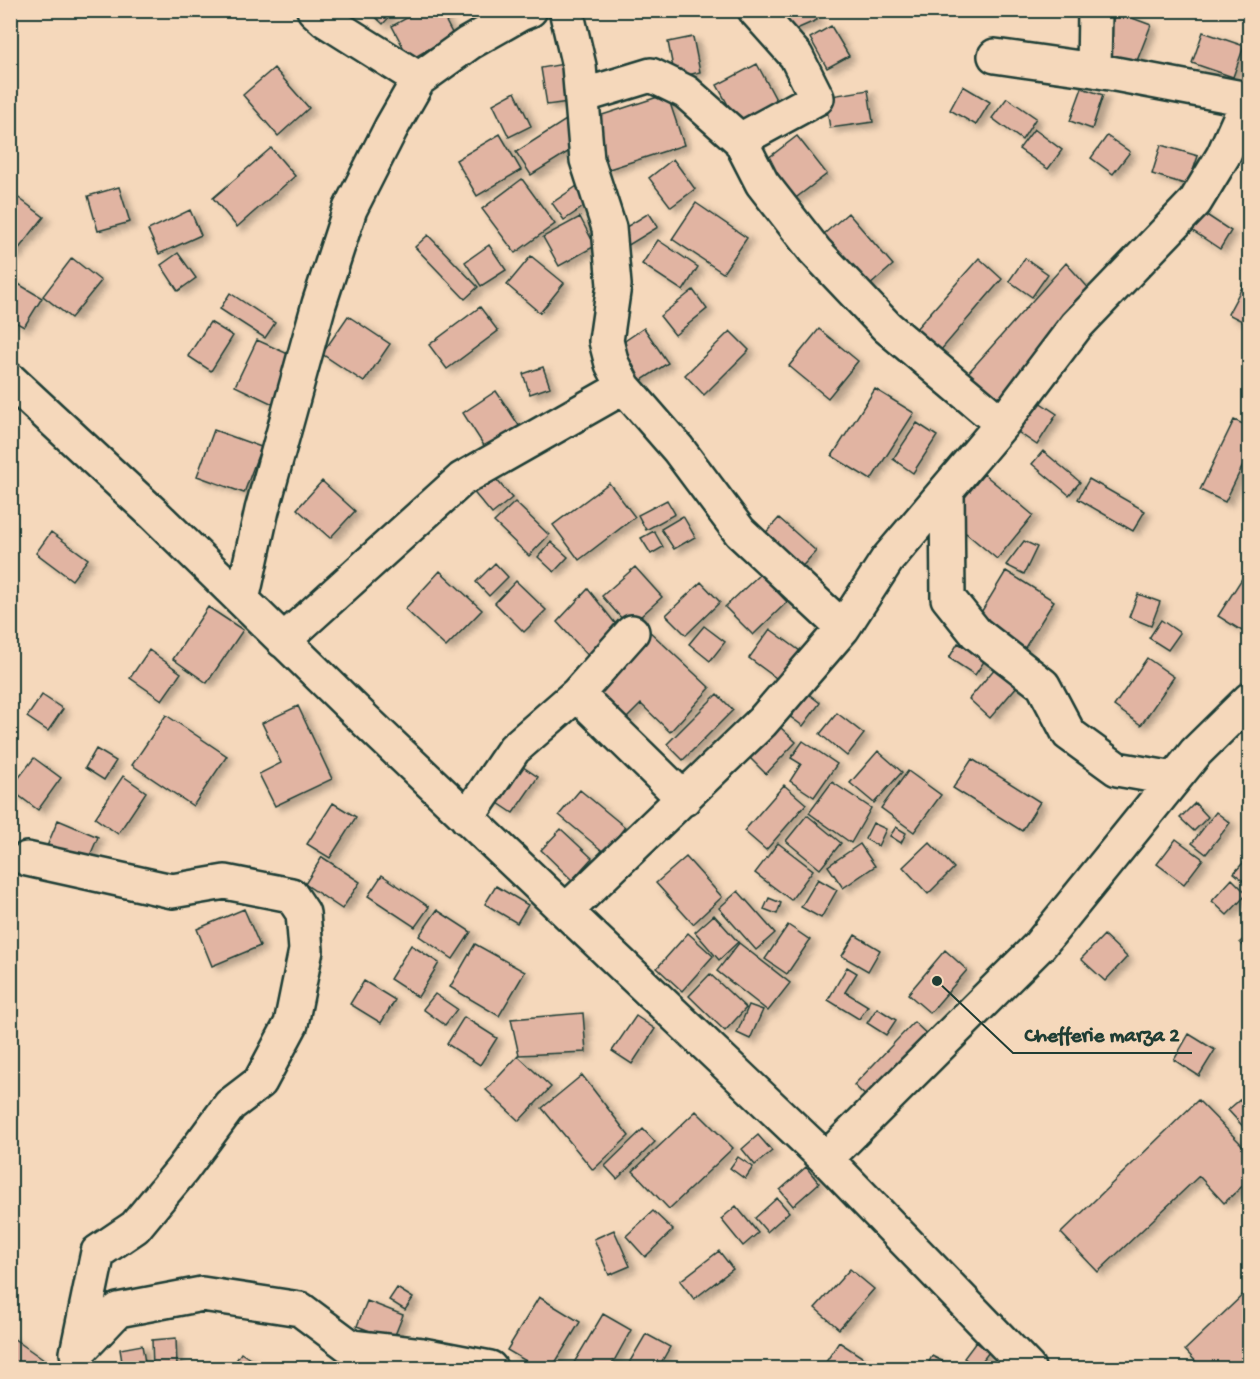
<svg xmlns="http://www.w3.org/2000/svg" width="1260" height="1379" viewBox="0 0 1260 1379" font-family="'Gochi Hand',sans-serif">
	<style>
		.building { fill: #e1b4a2; stroke: #1f3d34; stroke-width: 1.5; filter: url(#shadow) }
		.lines { fill: none; stroke-linecap: round; stroke-linejoin: round }
		.street-casing { stroke: #1f3d34; stroke-width: 38 }
		.street { stroke: #f5d8bb; stroke-width: 33 }
		.leader { fill: none; stroke: #1f3d34; stroke-width: 2 }
		.callout-dot { fill: #1f3d34; stroke: #f5d8bb; stroke-width: 2 }
		.callout-label { font-size: 21px; text-anchor: middle; font-weight: bold; fill: #1f3d34; stroke: #f5d8bb; stroke-width: 5; stroke-linejoin: round; paint-order: stroke }
	</style>
	<defs>
		<filter id="shadow"><feDropShadow dx="6" dy="4" stdDeviation="3" flood-color="#0004"/></filter>
	</defs>
	<rect width="100%" height="100%" fill="#f5d8bb"/>
	<filter id="ink" filterUnits="userSpaceOnUse"><feTurbulence type="fractalNoise" baseFrequency=".0167" numOctaves="2"/><feDisplacementMap in="SourceGraphic" scale="12" xChannelSelector="R" yChannelSelector="G"/><feConvolveMatrix kernelMatrix="1 2 1 2 8 2 1 2 1" color-interpolation-filters="sRGB"/></filter>
	<g filter="url(#ink)">
		<path class="building" d="M368,10H391L393,13L383,24Z
			M421,10H440L453,35L410,60L392,26Z
			M783,10H813L817,20L792,31Z
			M1116,12L1151,25L1133,71L1099,57Z
			M831,26L849,56L827,68L810,38Z
			M1203,32L1244,46L1233,77L1192,63Z
			M693,37L700,72L675,78L668,42Z
			M569,63L575,101L547,105L541,68Z
			M757,64L781,109L742,130L717,85Z
			M274,68L309,108L278,136L243,95Z
			M963,86L990,102L976,125L950,110Z
			M1082,88L1103,95L1092,129L1070,121Z
			M868,90L873,122L830,128L825,97Z
			M515,92L531,126L509,137L493,104Z
			M667,94L684,145L606,170L590,119Z
			M1007,98L1036,118L1022,140L992,118Z
			M569,118L584,142L531,175L516,152Z
			M1034,129L1062,150L1048,169L1019,149Z
			M500,134L521,170L477,196L456,160Z
			M797,136L827,174L793,200L763,162Z
			M1107,136L1130,152L1113,174L1091,158Z
			M1161,145L1198,156L1188,185L1152,174Z
			M271,148L295,176L237,227L213,198Z
			M673,159L695,189L671,207L649,178Z
			M522,179L555,224L515,253L482,209Z
			M586,180L598,197L564,220L552,203Z
			M119,187L130,222L98,231L88,196Z
			M16,196L44,217L13,256L10,254V203Z
			M696,203L747,238L723,273L672,239Z
			M190,210L201,235L159,254L148,230Z
			M1199,210L1231,231L1220,249L1187,227Z
			M649,213L658,227L627,246L618,232Z
			M848,213L893,265L862,292L817,240Z
			M580,217L595,246L559,266L543,237Z
			M428,235L478,287L465,299L415,247Z
			M658,240L698,267L683,291L642,264Z
			M489,245L506,270L481,286L465,262Z
			M178,253L196,278L178,291L161,265Z
			M531,256L564,283L540,313L507,285Z
			M72,258L101,281L71,318L43,296Z
			M979,258L1002,279L940,351L915,330Z
			M1025,258L1048,274L1032,297L1009,281Z
			M1066,263L1093,293L1003,411L968,373Z
			M10,279L42,298L24,327L10,319Z
			M1245,282L1250,284V325L1228,314Z
			M693,290L707,309L675,335L660,316Z
			M230,293L275,323L265,338L220,309Z
			M480,307L498,331L447,369L429,345Z
			M348,316L390,344L364,382L322,354Z
			M210,322L233,336L211,371L188,356Z
			M644,328L668,363L636,384L613,349Z
			M819,329L858,361L828,398L789,366Z
			M730,331L749,350L704,395L685,375Z
			M257,340L297,358L275,405L235,386Z
			M543,367L550,387L530,394L523,374Z
			M875,389L914,413L871,480L832,456Z
			M496,391L524,433L490,455L463,413Z
			M1033,398L1057,414L1037,445L1012,428Z
			M1234,420L1250,427V451L1225,502L1200,490Z
			M917,423L937,436L913,473L893,459Z
			M214,430L261,447L244,493L197,476Z
			M1043,451L1080,482L1069,495L1032,464Z
			M490,472L512,498L492,514L471,489Z
			M984,474L1033,515L997,559L948,518Z
			M1089,479L1145,511L1133,531L1078,499Z
			M322,481L355,511L330,538L297,509Z
			M609,483L635,517L579,560L553,525Z
			M667,500L675,514L646,530L638,515Z
			M515,502L549,535L529,556L494,522Z
			M683,516L695,537L674,549L661,529Z
			M779,518L816,551L797,572L760,539Z
			M654,531L663,547L651,554L641,538Z
			M51,532L88,559L72,580L36,553Z
			M1024,541L1037,547L1024,574L1006,565Z
			M551,542L568,557L554,572L538,557Z
			M495,563L508,577L489,596L476,582Z
			M1250,566V636L1218,616Z
			M635,567L662,597L629,627L602,596Z
			M440,571L482,610L446,647L405,609Z
			M1006,571L1054,601L1021,654L974,624Z
			M760,574L787,602L753,635L725,607Z
			M516,581L546,610L524,632L495,603Z
			M701,582L720,602L686,635L666,615Z
			M588,589L622,632L595,663L557,622Z
			M1138,594L1160,602L1151,626L1129,617Z
			M208,607L243,630L207,683L173,659Z
			M1161,620L1180,633L1168,650L1149,638Z
			M704,626L725,642L710,661L689,644Z
			M647,629L710,688L670,732L641,704L626,719L593,687Z
			M770,629L804,654L783,683L749,658Z
			M958,643L985,660L975,675L949,658Z
			M149,650L181,673L162,700L130,678Z
			M1147,658L1174,677L1141,725L1114,706Z
			M996,667L1018,685L990,718L969,699Z
			M802,689L820,703L803,726L785,713Z
			M717,694L733,710L683,760L667,744Z
			M42,695L63,709L48,731L27,717Z
			M298,706L332,779L275,806L259,774L281,763L262,723Z
			M837,713L864,734L847,756L820,734Z
			M166,715L227,756L193,806L132,765Z
			M780,727L796,742L766,774L750,758Z
			M803,741L837,764L814,797L790,781L801,764L791,758Z
			M96,749L116,761L104,780L85,768Z
			M878,751L902,772L874,803L850,783Z
			M34,758L61,778L38,810L10,789Z
			M972,759L1040,802L1022,831L953,788Z
			M514,761L538,777L513,813L489,797Z
			M908,771L941,795L914,832L881,808Z
			M123,776L146,792L118,834L95,818Z
			M832,782L871,808L851,843L809,813Z
			M784,785L806,804L766,850L744,831Z
			M580,790L625,827L605,853L559,815Z
			M333,803L356,817L330,858L307,844Z
			M1195,803L1208,817L1194,831L1180,818Z
			M1216,812L1230,823L1206,854L1192,843Z
			M807,815L841,843L820,869L786,841Z
			M58,820L98,837L85,867L45,851Z
			M873,823L886,829L878,846L865,839Z
			M896,827L906,833L901,843L890,836Z
			M561,829L592,858L572,880L541,850Z
			M1176,839L1203,859L1184,884L1157,864Z
			M929,842L954,868L928,894L903,867Z
			M778,843L813,870L791,900L755,873Z
			M860,844L875,866L843,888L828,866Z
			M1250,855V886L1234,873Z
			M322,857L360,882L342,909L305,884Z
			M686,857L722,897L693,924L656,883Z
			M382,875L429,907L415,927L368,896Z
			M818,879L837,890L821,918L801,907Z
			M1232,879L1247,894L1227,915L1212,901Z
			M496,886L528,905L517,923L485,904Z
			M738,891L775,933L756,950L719,908Z
			M769,898L781,903L777,914L764,909Z
			M244,909L260,946L212,966L197,929Z
			M437,910L471,932L453,959L419,936Z
			M714,915L738,942L719,960L695,932Z
			M788,925L810,940L787,974L765,959Z
			M688,933L713,956L682,991L657,968Z
			M1250,934V953L1240,942Z
			M855,935L880,950L868,971L842,956Z
			M1104,935L1127,957L1105,981L1081,959Z
			M739,943L790,983L768,1011L717,971Z
			M475,944L525,972L499,1016L450,987Z
			M411,945L439,963L418,997L390,979Z
			M945,950L967,970L930,1013L908,994Z
			M847,967L857,973L845,992L868,1006L859,1019L828,1000Z
			M710,974L746,1008L725,1031L689,996Z
			M364,981L395,1000L381,1023L350,1004Z
			M435,994L457,1009L445,1025L423,1009Z
			M749,1005L763,1010L750,1039L737,1033Z
			M877,1008L896,1020L886,1035L867,1023Z
			M583,1013L586,1052L519,1055L511,1019Z
			M636,1016L655,1029L632,1064L612,1051Z
			M464,1017L497,1038L480,1065L447,1044Z
			M914,1022L933,1040L873,1103L854,1085Z
			M1189,1034L1215,1050L1199,1076L1174,1060Z
			M518,1056L551,1087L519,1121L486,1090Z
			M582,1075L629,1136L593,1170L542,1108Z
			M1250,1091V1134L1228,1110Z
			M1198,1100L1250,1153V1179L1224,1203L1199,1176L1098,1272L1061,1233Z
			M696,1111L733,1148L669,1209L633,1171Z
			M643,1129L655,1142L617,1179L605,1166Z
			M758,1135L772,1151L755,1165L742,1149Z
			M738,1157L753,1167L745,1179L730,1168Z
			M806,1167L819,1183L793,1206L780,1190Z
			M777,1198L789,1212L767,1232L755,1218Z
			M736,1206L758,1233L743,1246L721,1219Z
			M653,1211L673,1230L645,1257L626,1236Z
			M614,1230L630,1266L609,1275L594,1239Z
			M719,1251L733,1269L694,1299L680,1281Z
			M850,1269L874,1289L839,1329L815,1308Z
			M397,1288L413,1298L405,1310L389,1300Z
			M1250,1288V1353L1234,1368H1202L1185,1350Z
			M539,1297L580,1322L552,1368H538L507,1350Z
			M367,1301L403,1315L393,1340L357,1326Z
			M603,1314L631,1330L610,1368H578L572,1366Z
			M646,1334L670,1347L658,1368H626Z
			M10,1336L51,1365L48,1368H13L10,1367Z
			M176,1338L177,1368H153L152,1340Z
			M839,1342L868,1361L863,1368H822Z
			M976,1342L989,1352L977,1368L964,1358Z
			M142,1345L146,1368H123L120,1349Z
			M241,1353L259,1365L257,1368H231Z
			M932,1356L948,1364L945,1368H926Z"/>
		<g class="lines">
			<g class="street-casing">
				<path id="street" d="M314,10L325,20L419,79
					M566,10L579,66L587,160L609,228L614,285L606,341L612,364L624,387L678,449L740,532L843,628L887,560L1002,424L1076,326L1195,202L1223,156L1250,96
					M995,56L1094,70L1247,99
					M1094,70L1095,10
					M582,96L651,75L686,92L740,140L762,183L815,251L887,327L1002,424
					M740,140L817,98L796,56L755,10
					M10,380L154,514L366,721L826,1159L1028,1368
					M947,491L948,598L976,633L1043,685L1069,734L1117,769L1174,779
					M242,600L262,510L319,304L350,209L391,128L419,79L469,43L520,14L530,10
					M283,641L462,479L624,387
					M577,694L684,799
					M467,818L514,749L577,694L632,632
					M27,859L172,891L225,882L291,895L303,913L306,950L291,1024L260,1082L230,1105L182,1170L135,1227L98,1252L77,1353
					M566,911L762,722L843,628
					M826,1159L1039,946L1196,752L1250,699
					M77,1353L118,1310L202,1294L300,1309L351,1347L422,1355L490,1368"/>
			</g>
			<use href="#street" class="street"/>
		</g>
	</g>
	<path class="leader" d="M937 981L1013 1053H1192"/>
	<circle class="callout-dot" cx="937" cy="981" r="6"/>
	<g class="callout-label">
		<text x="1102" y="1041">Chefferie marza 2</text>
	</g>
	<rect width="1260" height="1379" fill="none" stroke="#f5d8bb" stroke-width="36"/>
	<rect x="18" y="18" width="1224" height="1343" fill="none" stroke="#1f3d34" stroke-width="2" filter="url(#ink)"/>
</svg>
